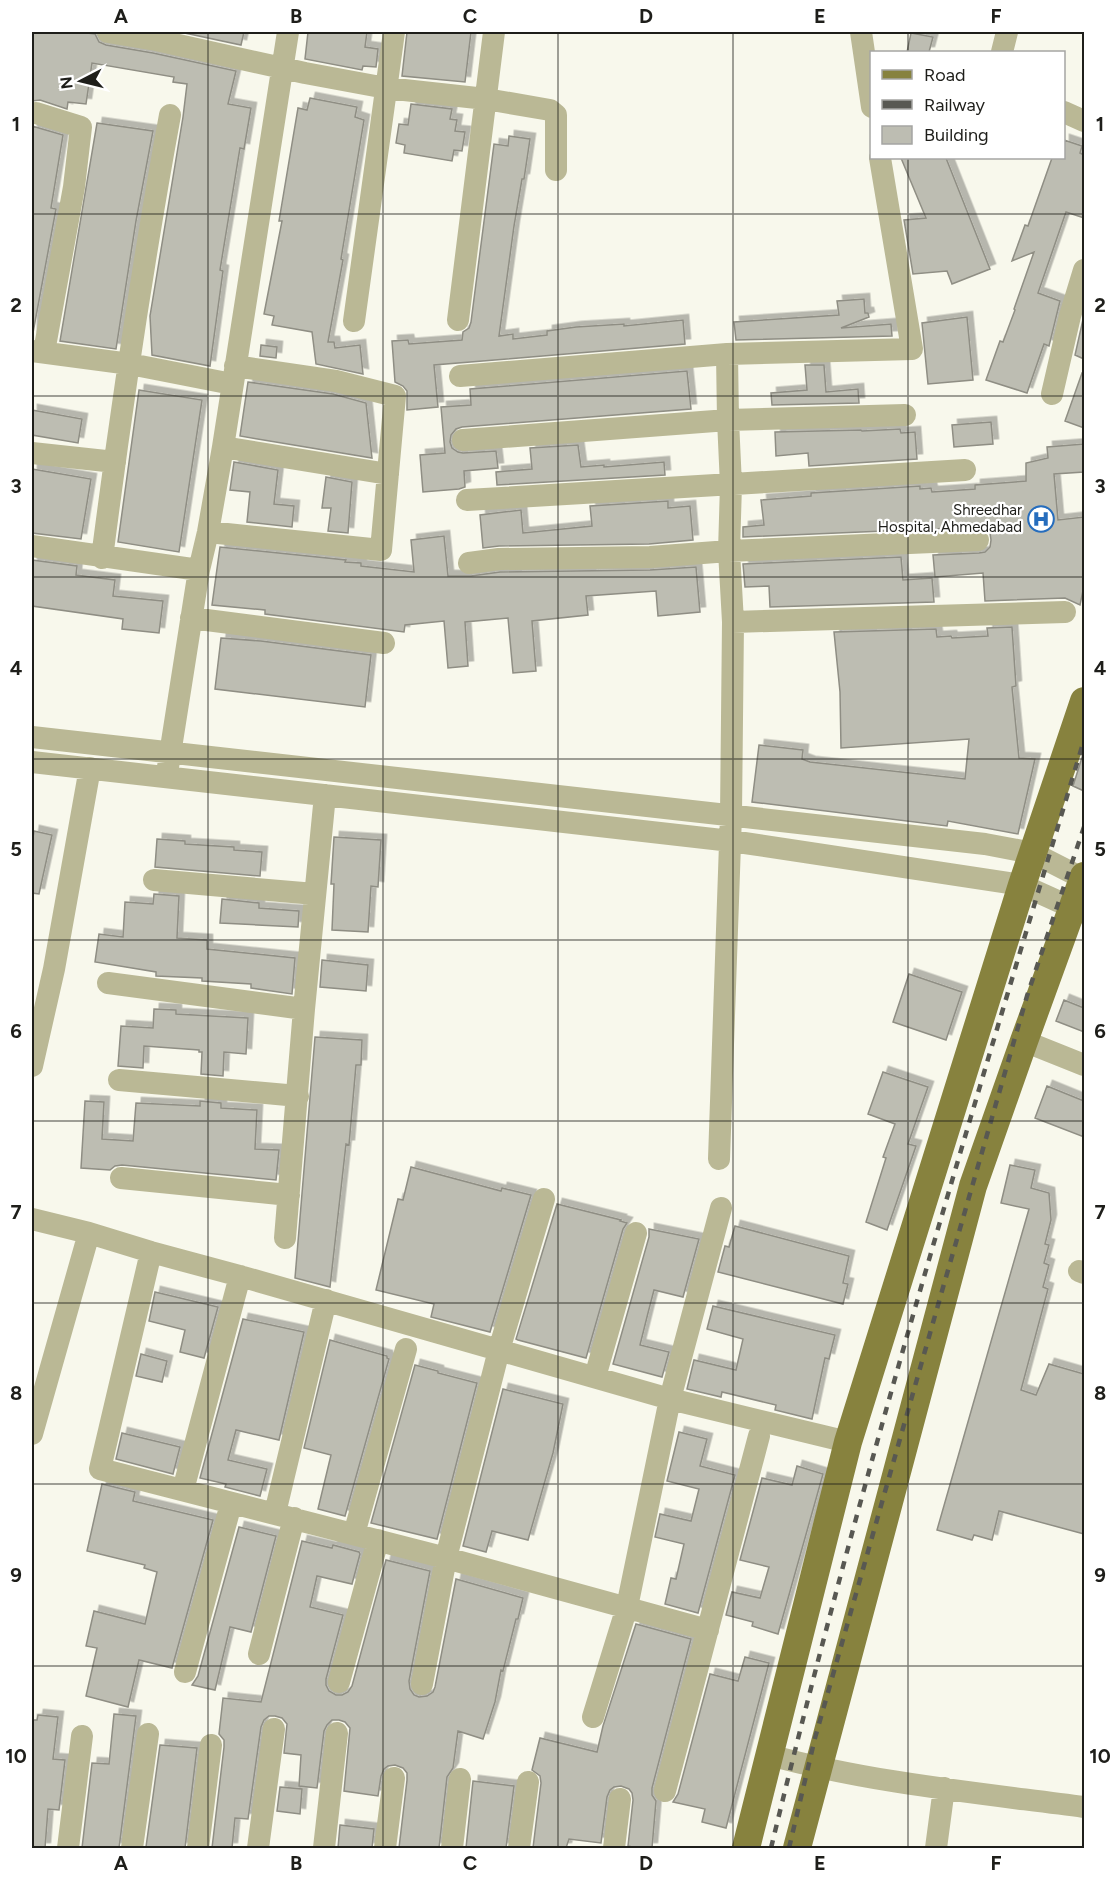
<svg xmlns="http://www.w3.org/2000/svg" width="1116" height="1880" viewBox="0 0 1116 1880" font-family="Figtree,sans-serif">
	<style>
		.building { fill: #bdbdb2; stroke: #8f8e84; stroke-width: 1.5; filter: url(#shadow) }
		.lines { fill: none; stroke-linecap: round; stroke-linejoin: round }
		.minor { stroke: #bab895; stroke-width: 22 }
		.major { stroke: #87823e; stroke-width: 28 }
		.rail { stroke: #585852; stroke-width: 4.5; stroke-dasharray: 8 8; stroke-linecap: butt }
		.grid { fill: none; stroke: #1e1e1a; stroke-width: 1.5; stroke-opacity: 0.55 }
		.labels { text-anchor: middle; stroke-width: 4.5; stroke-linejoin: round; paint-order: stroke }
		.poi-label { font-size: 15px; fill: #1e1e1a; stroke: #fff; text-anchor: end }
		.neatline { fill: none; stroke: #1e1e1a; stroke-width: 2 }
		.grid-label { font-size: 20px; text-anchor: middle; font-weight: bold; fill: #1e1e1a }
	</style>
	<defs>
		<filter id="shadow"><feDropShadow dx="5.5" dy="-5.5" stdDeviation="0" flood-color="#0004"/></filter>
	</defs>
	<rect width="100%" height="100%" fill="#f8f8ec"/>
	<path class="building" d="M32,32H79L95,34L99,42L106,45L153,53L236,71L228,104L251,108L244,149L240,148L220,270L223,271L210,366L152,355L150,316L183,117L187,84L173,82L174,77L92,63L86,104L68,102L67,109L40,100L32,101Z
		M180,32H244L241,45Z
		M308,32H367L365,47L378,49L376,67L363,66L362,70L305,59Z
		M407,32H471L465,82L402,76Z
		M911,33L933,37L929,52H907Z
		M310,98L357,107L355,117L364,120L341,259L343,260L328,342H334L335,348L360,345L363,374L316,364L312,332L272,325L274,316L264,314L282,221H279L298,108L307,110Z
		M411,104L452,109L450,119L457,120L455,131L465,132L462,151L454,150L452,161L404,153L405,145L396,143L399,124L408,125Z
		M97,123L153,131L136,221L116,349L60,341Z
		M32,126L63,135L51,208L56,209L32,338Z
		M509,136L530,139L524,179H522L514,226L499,336L513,334V339L547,335V331L576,327L624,324V326L683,320L685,344L434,365L438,407L407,410V391L403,386L395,382L392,341L408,340L409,344L462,340L463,332L469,328L471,322L494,144L508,146Z
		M1064,140L1082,146L1080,153L1084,155V218L1066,212L1038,293L1060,301L1049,346L1044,344L1027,393L986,380L1000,341L1003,342L1015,310L1014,309L1034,252L1012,261L1025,225L1028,226L1052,158H1064Z
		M901,158H946L990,269L952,284L947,271L913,274L904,220L926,218Z
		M864,299L865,313H868L869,317L841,328L891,324L892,336L736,340L734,322L839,315L837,301Z
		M1084,315V359L1075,355Z
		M967,317L973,380L928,384L922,323Z
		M261,345L277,347L276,358L260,356Z
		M805,365H824L826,392L858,389L859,403L772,405L771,393L807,390Z
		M687,371L691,409L462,427L456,429L451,435L450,442L452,448L458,452L463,453L496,451L498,468L464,471L465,487L459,489L423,492L420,455L445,453L441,407L471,405L470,389Z
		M1082,373L1084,374V428L1065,421Z
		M248,382L333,394L366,403L372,458L240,436Z
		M139,390L202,400L179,552L118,542Z
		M32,410L82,419L78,443L32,435Z
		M991,422L993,444L954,447L952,425Z
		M900,429L901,433L915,432L917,459L809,466L808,453L776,456L775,432L861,430L862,431Z
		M1084,444V472L1054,474L1058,520L1084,517V586L1080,605L1065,598L985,601L983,573L935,577L933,555L979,553L985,552L990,547L991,540L990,533L985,528L978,527L743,537V527L764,525L761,500L811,496V493L920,486V489L931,488L932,492L975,489V485L1026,481V463L1048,458L1047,447Z
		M578,445L581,467L604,465V467L664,462L665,475L497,485L496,472L532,469L530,448Z
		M234,462L278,470L274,504L294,506L292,527L247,522L250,492L230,490Z
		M32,469L91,479L81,539L32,533Z
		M326,477L352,482L348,533L328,531L331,508H322Z
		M668,501V508L690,506L693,540L649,544L499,546L483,548L480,515L521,510L523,533L592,526L590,506Z
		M444,536L448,576H471L500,572L650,570L696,567L700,612L658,616L656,591L586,596L588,615L532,621L536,671L513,673L508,618L465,622L468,666L448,668L444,621L405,625L404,632L265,614V610L212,605L220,547L346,560L345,562L361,563V566L414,572L411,540Z
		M901,557L903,580L932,578L934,602L770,607L769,586L745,587L743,564Z
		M32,560L77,566L76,575L115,580L113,596L163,601L159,633L122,629L123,619L32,606Z
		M1012,627L1016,686L1012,687L1019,758L1035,759L1018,834L948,821L947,826L752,802L759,745L803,750L802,759L810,762L965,779L969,739L841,748L840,692L834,632L936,629L937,637L951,636L952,638L988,636L987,628Z
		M221,638L261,641L371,655L365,707L215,689Z
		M1084,751V791L1073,786Z
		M34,831L52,835L39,894L32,893V844Z
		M334,837L381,840L378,887L371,886L368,932L332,930L334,884H331Z
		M157,839L185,841V844L234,847V850L262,852L260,876L155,867Z
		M154,894L179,896L177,938L207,940V949L295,958L292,994L251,988V984L202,981V978L156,976V972L95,962L99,934L123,937L125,902L153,904Z
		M222,899L259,903V908L299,911L298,927L220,923Z
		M322,960L368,965L366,991L320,987Z
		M909,974L962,992L946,1040L893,1022Z
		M1064,1000L1084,1008V1032L1056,1021Z
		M154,1009L176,1010V1014L248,1018L246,1054L224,1052L223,1076L201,1074L202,1052H199V1050L144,1046L143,1068L118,1066L121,1026L153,1028Z
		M315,1037L362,1040L361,1065H356L349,1145L346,1144L330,1287L295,1278Z
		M883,1072L928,1087L908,1144L916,1146L887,1230L866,1222L886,1158L883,1157L895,1124L868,1114Z
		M1047,1086L1084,1101V1137L1035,1118Z
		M85,1101L104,1102L102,1139L133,1141L136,1103L200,1106V1101L221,1103V1108L257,1110L255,1149L279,1150L276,1180L122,1165L115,1166L110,1170L81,1168Z
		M1010,1165L1035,1170L1031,1188L1049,1193L1051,1220L1045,1244L1049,1245L1044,1263L1049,1265L1043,1287L1048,1289L1021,1390L1036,1395L1049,1364L1084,1374V1534L999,1511L992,1540L974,1535L972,1540L937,1530L1029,1209L1001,1203Z
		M411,1167L501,1191L502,1188L531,1195L490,1332L431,1317L434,1304L376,1290L398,1199L403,1200Z
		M557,1204L621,1220L620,1221L627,1223L623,1229L586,1358L518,1340L516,1339Z
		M735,1226L849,1256L843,1283L848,1284L843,1304L718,1272L725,1246L729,1247Z
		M649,1229L699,1239L683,1297L654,1290L648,1313L640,1345L669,1352L662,1377L613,1364L649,1237Z
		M155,1292L218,1307L204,1358L180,1352L185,1330L149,1321Z
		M713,1306L835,1335L829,1359L825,1358L812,1419L775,1410L776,1405L722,1392L721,1397L687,1389L694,1360L736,1370L743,1339L707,1329Z
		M243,1319L304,1332L279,1440L236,1430L228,1460L267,1469L260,1496L225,1487L226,1484L200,1478Z
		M330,1340L387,1356V1358L389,1359L345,1516L318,1509L331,1455L304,1448Z
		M141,1354L167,1361L162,1382L136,1376Z
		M415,1365L438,1371V1373L477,1383L437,1539L371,1523Z
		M503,1389L563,1404L553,1453L528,1540L492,1531L486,1552L463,1546Z
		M679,1432L707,1439L700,1466L735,1475L698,1613L665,1604L671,1578L676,1579L684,1544L655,1537L660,1514L691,1521L699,1489L667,1481Z
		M122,1433L180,1447L173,1474L116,1459Z
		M797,1466L823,1474L778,1634L752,1626L753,1622L726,1615L732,1592L760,1598L769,1567L740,1560L762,1478L792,1485Z
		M102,1484L135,1492L133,1501L213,1520L172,1668L139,1660L128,1707L86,1696L97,1648L86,1646L94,1611L145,1624L157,1572L144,1568L145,1565L87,1551Z
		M239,1527L276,1536L251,1632L230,1627L215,1690L192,1685L198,1676Z
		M302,1541L332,1548L333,1545L359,1552L360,1554L352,1584L317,1576L310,1607L343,1615L326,1679V1685L329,1691L336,1695H342L348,1692L352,1686L386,1560L430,1571L409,1681L410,1689L414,1695L419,1697L427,1696L433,1692L435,1687L456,1579L523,1598L518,1619H516L503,1671L501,1670L495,1702L483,1739L458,1731L453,1768L447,1777L439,1848H399L407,1780V1773L403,1768L395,1765L388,1766L384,1769L381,1776L378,1796L344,1791L350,1728L345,1722L339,1720H332L327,1725L324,1731L317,1788L299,1786L301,1755L284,1753L287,1724L282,1718L275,1716H269L264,1720L261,1727L248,1819L235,1818L232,1848H212L224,1747V1740L219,1734L223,1698L261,1702Z
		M636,1624L691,1639L652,1788V1795L656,1801L652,1848H633V1847L628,1846L633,1800L632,1793L629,1789L621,1786L614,1787L610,1790L607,1797L601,1843L569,1839L566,1848H533L541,1783L540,1776L532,1770L540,1738L597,1752L603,1726Z
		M745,1657L769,1663L726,1828L702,1822L705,1809L673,1802L678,1794L710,1674L738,1681Z
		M114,1714L136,1716L119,1848H82L92,1763L109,1764Z
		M38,1715L58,1717L53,1759L65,1760L59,1810L48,1809L45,1848H32V1720H37Z
		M160,1745L197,1748L185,1848L146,1847Z
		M473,1781L514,1786L506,1848H466Z
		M280,1787L302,1789L300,1814L277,1811Z
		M340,1825L374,1829L372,1848H338Z"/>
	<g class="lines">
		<path class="minor" d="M108,32L156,40L305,73L386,88L486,99L550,110L556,115V170
			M861,32L872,107
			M1002,52L1007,32
			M1064,112L1084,121
			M36,113L81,127L74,187L44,352
			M458,320L494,32
			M354,321L394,32
			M32,351L130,364L232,384
			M727,354L912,349L880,158
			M460,376L727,354L728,420L463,440
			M1052,394L1070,316L1084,270
			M223,447L388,474
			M32,453L115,462
			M467,500L965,470
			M208,532L381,550L395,396L336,381L235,366
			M32,546L199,570
			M102,558C121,410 143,262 170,115
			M469,563L499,559L650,557L729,551L978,540
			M191,618L384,643
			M733,622L1065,612
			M32,737L985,844L1033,853L1084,879
			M32,762L731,841L1022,885L1084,913
			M168,767L199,570L208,532L223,447L288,32
			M154,880L315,894
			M108,983L304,1009
			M1024,1041L1084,1065
			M32,1066L54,969L90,768
			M119,1080L298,1096
			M719,1159L731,815L733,622L729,551L731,485L728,420L905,415
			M121,1178L289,1195
			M32,1219L89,1233L151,1252L240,1276L670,1399L848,1442
			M285,1238L304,1009L325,795
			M151,1252L100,1469L446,1558L708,1630
			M1079,1271L1084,1273
			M595,1377L636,1233
			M32,1434L89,1233
			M183,1490L240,1276
			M275,1513L326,1300
			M354,1534L406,1349
			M259,1654L294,1518
			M185,1672L231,1504
			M339,1682L378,1540
			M422,1684L446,1558L499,1350L544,1199
			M593,1717L627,1607L670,1399L721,1208
			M769,1755C872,1783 979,1793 1084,1807
			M665,1791L759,1436
			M68,1848L82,1736
			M132,1848L148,1734
			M198,1848L211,1745
			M258,1848L274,1729
			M324,1848L337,1733
			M385,1848L394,1778
			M452,1848L460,1779
			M519,1848L528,1782
			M614,1848L620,1799
			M936,1848L944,1788"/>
		<path class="major" d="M746,1848L848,1442L1022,885L1084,701
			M797,1848L973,1186L1024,1041L1084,876"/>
		<path class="rail" d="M771,1848C861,1475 973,1108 1084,740
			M789,1848L815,1738L942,1291L1027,996L1084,827"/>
	</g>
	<path class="grid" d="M208,32V1848M383,32V1848M558,32V1848M733,32V1848M908,32V52M908,158V1848M32,214H1084M32,396H1084M32,577H1084M32,759H1084M32,940H1084M32,1121H1084M32,1303H1084M32,1484H1084M32,1666H1084"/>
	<defs>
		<g id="hospital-ring" transform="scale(1.35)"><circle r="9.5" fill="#fff" stroke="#266dbd" stroke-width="1.5"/><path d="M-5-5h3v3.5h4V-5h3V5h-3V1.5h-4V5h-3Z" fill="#266dbd"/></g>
	</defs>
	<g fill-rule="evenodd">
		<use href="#hospital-ring" x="1041" y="519"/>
	</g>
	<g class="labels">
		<g class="poi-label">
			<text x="1022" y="515">Shreedhar<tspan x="1022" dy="17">Hospital, Ahmedabad</tspan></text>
		</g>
	</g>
	<rect width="1116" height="1880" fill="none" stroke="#ffffff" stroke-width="66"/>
	<rect x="870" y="51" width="195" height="108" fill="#ffffff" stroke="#a5a5a3" stroke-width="1.5"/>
	<rect x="882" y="70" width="30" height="9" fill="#87823e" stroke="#a5a5a3" stroke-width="1.5"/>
	<text x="924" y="81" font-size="18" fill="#1e1e1a">Road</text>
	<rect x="882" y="100" width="30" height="9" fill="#585852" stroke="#a5a5a3" stroke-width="1.5"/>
	<text x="924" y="111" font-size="18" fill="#1e1e1a">Railway</text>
	<rect x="882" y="126" width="30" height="18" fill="#bdbdb2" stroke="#a5a5a3" stroke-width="1.5"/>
	<text x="924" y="141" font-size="18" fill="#1e1e1a">Building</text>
	<g transform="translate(81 81) rotate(263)" stroke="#ffffff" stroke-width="4.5" paint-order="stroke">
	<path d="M0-4.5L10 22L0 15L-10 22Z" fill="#1e1e1a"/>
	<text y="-9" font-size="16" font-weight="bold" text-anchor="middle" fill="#1e1e1a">N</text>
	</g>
	<rect x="33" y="33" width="1050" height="1814" class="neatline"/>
	<g class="grid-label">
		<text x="121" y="23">A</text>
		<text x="296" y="23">B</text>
		<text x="470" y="23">C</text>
		<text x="646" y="23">D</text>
		<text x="820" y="23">E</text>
		<text x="996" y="23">F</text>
		<text x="16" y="131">1</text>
		<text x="1100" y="131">1</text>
		<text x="16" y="312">2</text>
		<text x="1100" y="312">2</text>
		<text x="16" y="493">3</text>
		<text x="1100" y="493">3</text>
		<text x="16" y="675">4</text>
		<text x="1100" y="675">4</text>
		<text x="16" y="856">5</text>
		<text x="1100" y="856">5</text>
		<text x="16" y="1038">6</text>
		<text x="1100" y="1038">6</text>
		<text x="16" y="1219">7</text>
		<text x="1100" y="1219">7</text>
		<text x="16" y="1400">8</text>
		<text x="1100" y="1400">8</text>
		<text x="16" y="1582">9</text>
		<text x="1100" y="1582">9</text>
		<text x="16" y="1763">10</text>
		<text x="1100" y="1763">10</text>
		<text x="121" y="1870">A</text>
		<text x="296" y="1870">B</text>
		<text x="470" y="1870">C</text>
		<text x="646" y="1870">D</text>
		<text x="820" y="1870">E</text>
		<text x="996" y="1870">F</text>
	</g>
</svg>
